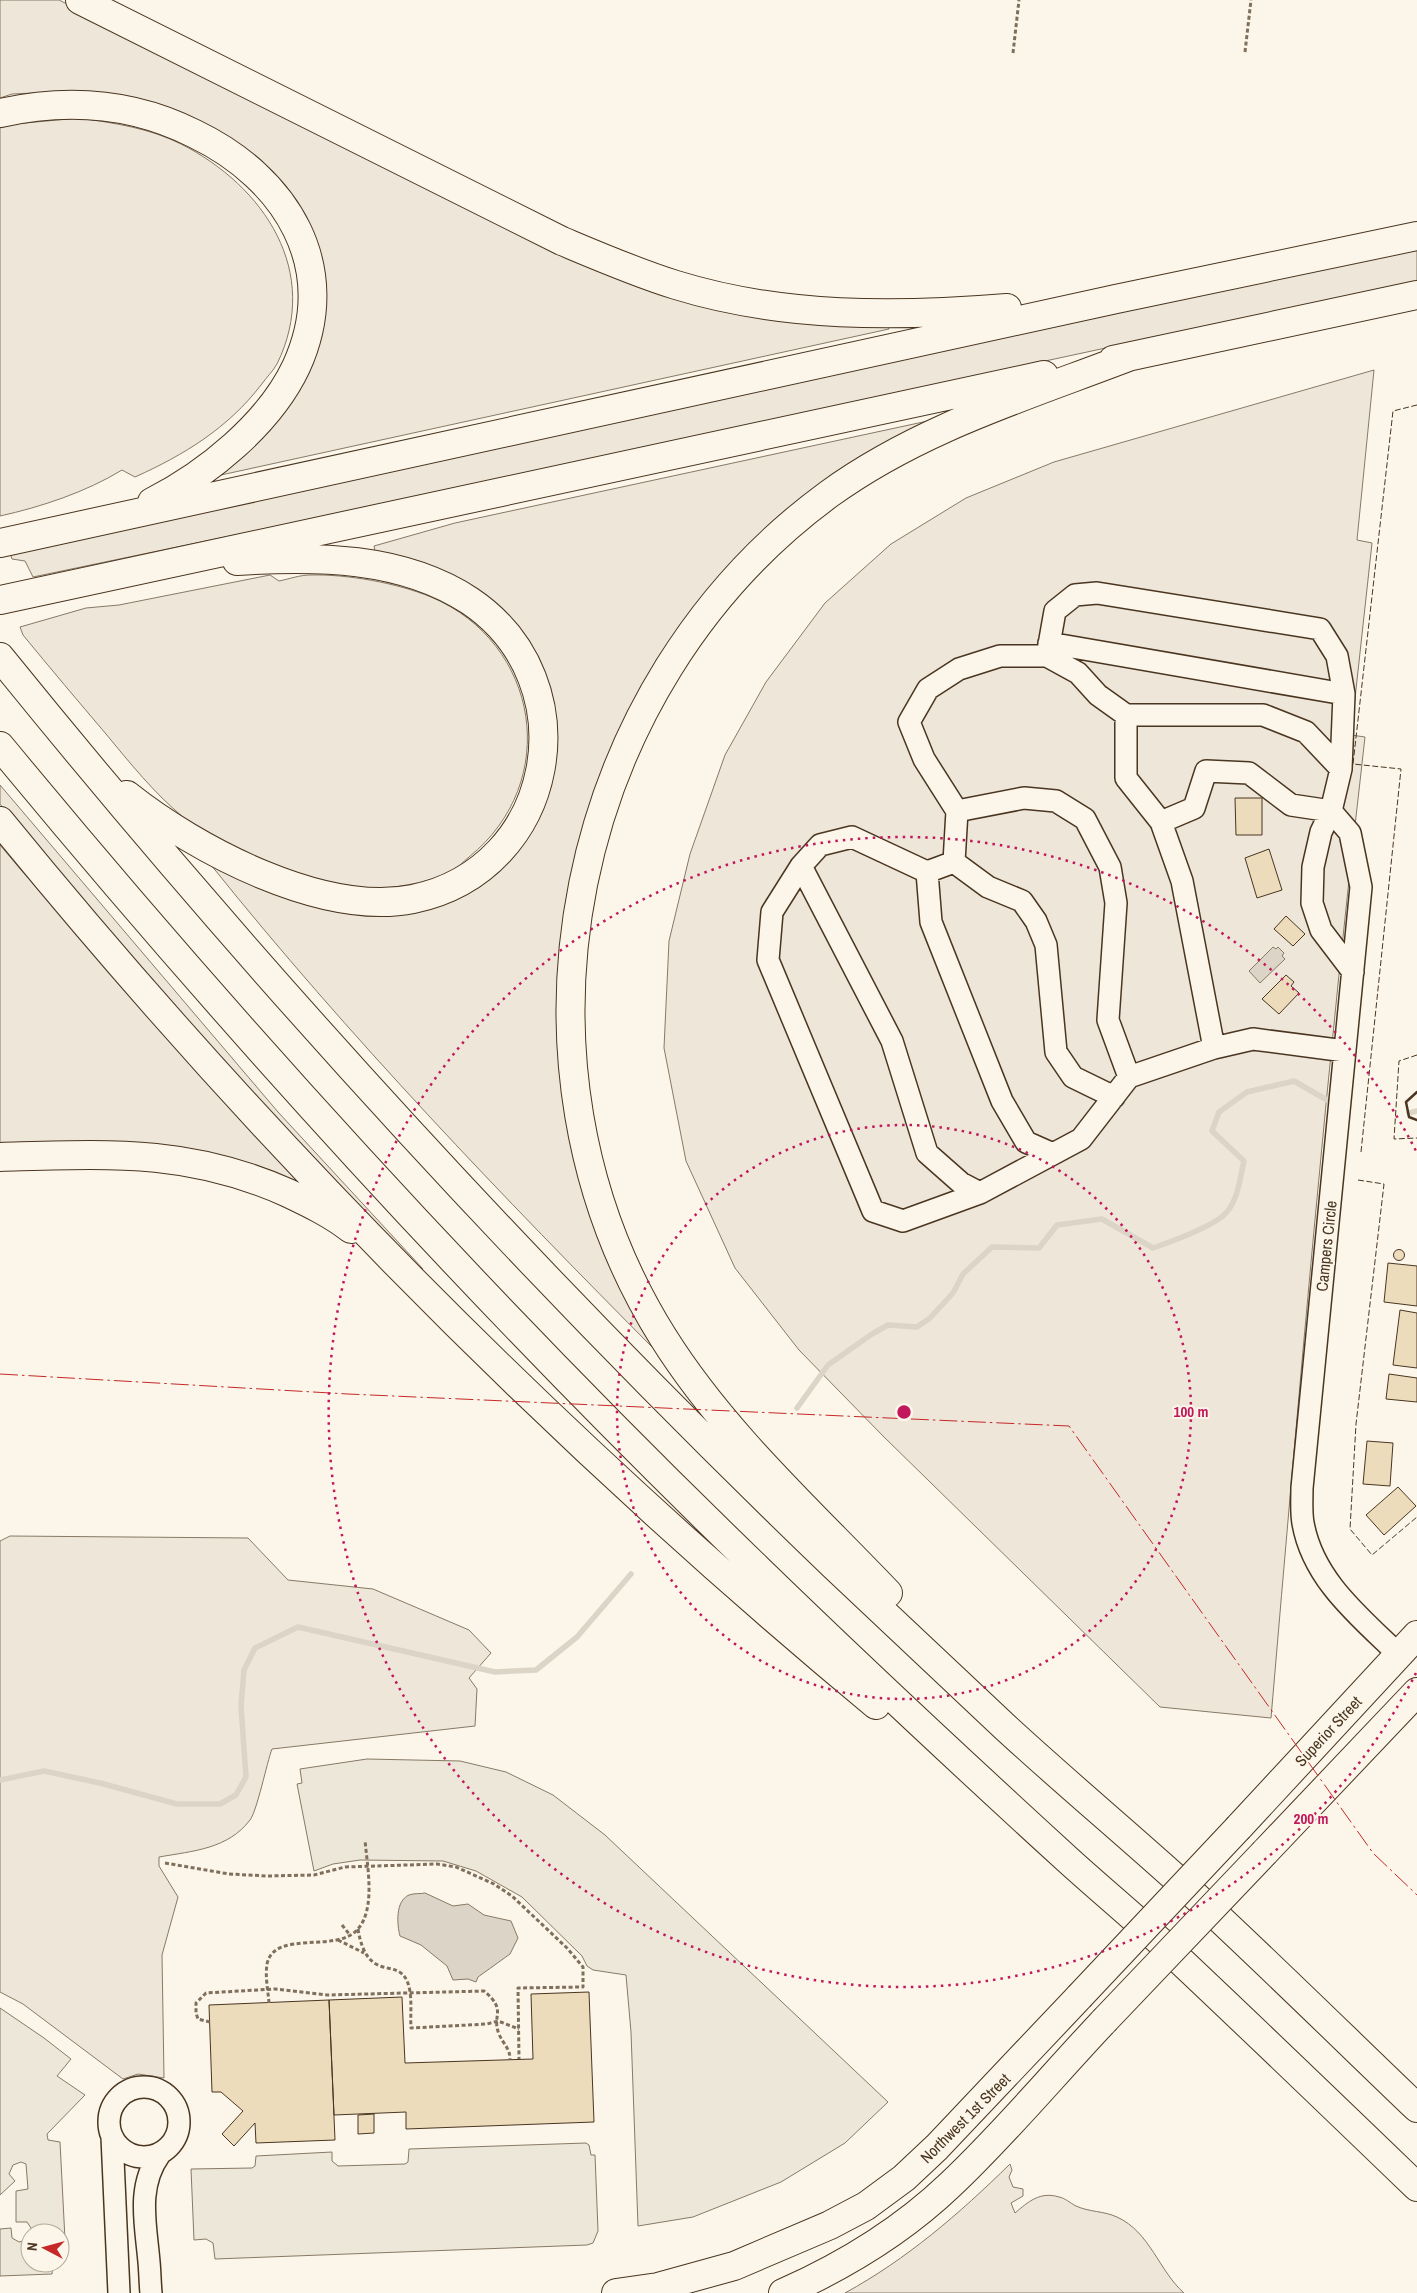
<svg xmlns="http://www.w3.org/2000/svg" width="1417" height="2293" viewBox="0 0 1417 2293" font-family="'Archivo Narrow',sans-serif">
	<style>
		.green { fill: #ede6d9; stroke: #887966 }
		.parking { fill: #ede7d9; stroke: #887966 }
		.water { fill: #dcd4c6; stroke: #887966 }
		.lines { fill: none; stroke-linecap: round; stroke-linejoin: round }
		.stream { stroke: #dcd4c6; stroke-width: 5.5 }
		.building { fill: #ecdcbc; stroke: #4a3520 }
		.minor-casing { stroke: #4a3520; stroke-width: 24 }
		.major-casing { stroke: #4a3520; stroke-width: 30 }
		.highway-casing { stroke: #4a3520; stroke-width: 30 }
		.path { stroke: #7f6f5c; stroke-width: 3; stroke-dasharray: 4 2.5; stroke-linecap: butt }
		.minor { stroke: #fbf6e9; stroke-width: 21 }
		.major { stroke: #fbf6e9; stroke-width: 28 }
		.highway { stroke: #fbf6e9; stroke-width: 28 }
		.major-bridge-casing { stroke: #4a3520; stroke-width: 30; stroke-linecap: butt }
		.major-bridge { stroke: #fbf6e9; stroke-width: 28 }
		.fence { stroke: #4a3520; stroke-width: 1; stroke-dasharray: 6 2.5; stroke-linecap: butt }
		.wall { stroke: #4a3520; stroke-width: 2.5 }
		.power { stroke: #c62828; stroke-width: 1; stroke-dasharray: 18 4 2.5 4; stroke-linecap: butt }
		.ring { fill: none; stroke: #c2185b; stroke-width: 2.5; stroke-dasharray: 2.5 5 }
		.labels { text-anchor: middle; stroke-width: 4; stroke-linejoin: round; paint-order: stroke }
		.street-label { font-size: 16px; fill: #4a3520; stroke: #fbf6e9 }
		.centre { fill: #c2185b; stroke: #fbf6e9; stroke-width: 2.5 }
		.ring-label { font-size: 15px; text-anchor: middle; font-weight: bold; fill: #c2185b; stroke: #fbf6e9; stroke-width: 4; stroke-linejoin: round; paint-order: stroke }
	</style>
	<rect width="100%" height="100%" fill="#fbf6e9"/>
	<path class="green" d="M0,0H59L567,254L887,323L889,329L189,482L308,358L287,195L137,99L77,91L12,94L0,98Z
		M79,118C114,123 149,128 181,144C264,186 322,272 277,364C273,371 266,378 261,385C228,428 184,455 135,477L122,470C86,492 41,507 0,516V128L14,124Z
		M1417,248V281L297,522L33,577L25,561L12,559L10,553Z
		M1374,370L1357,540L1372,543L1351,735L1365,737C1327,1064 1299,1391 1271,1718L1160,1707L883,1436L799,1350L735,1268L686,1161L664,1048L669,941L690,854L725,755L766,682L825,603L891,544L966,498L1054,462Z
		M937,419L828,483L626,722L563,1035L657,1352C502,1196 349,1037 211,865L213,863L248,883L304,903L394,912L530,823L542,673L410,563L375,551L374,546L455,523Z
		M270,575L279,581C289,579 300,575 310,575C347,574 397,583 431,597C540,643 562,782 469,857C463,862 456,869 449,874C442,878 432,879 425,881C402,887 377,890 353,888C303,886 222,848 183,817C154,793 130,763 106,734C78,701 50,668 23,635L20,627L86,608L119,605Z
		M0,785L278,1112L423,1269L419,1273L204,1041L57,874L0,804Z
		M0,845L21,870L323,1205L245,1175L0,1152Z
		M10,1536L248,1538L288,1580L373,1589L469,1630L491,1653L469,1678L477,1689L475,1726L272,1749C267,1762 257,1811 250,1820C228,1849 193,1851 159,1857V1866L178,1897L162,1955L164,2078L138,2074L123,2079L23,2004L0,1992V1541Z
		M1010,2164L1012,2170L1009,2177L1013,2187L1023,2189V2196L1011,2203L1015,2213C1028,2202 1040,2191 1059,2197C1065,2198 1070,2203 1076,2206C1089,2212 1104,2211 1117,2217C1150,2232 1159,2271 1184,2293H845C907,2259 959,2214 1010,2164Z"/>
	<path class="parking" d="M367,1759L460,1761L506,1772L553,1795L605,1835L888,2102L845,2143L781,2182L693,2217L638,2226L631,2032L626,1975L593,1970L587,1966L582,1956L522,1897L476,1871L443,1861L360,1860L333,1864L314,1871L297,1784L302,1783L300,1769Z
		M0,2008L44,2038L71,2059L57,2076L85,2095L47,2134L48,2140L60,2142L66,2259L60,2260V2233H30L31,2228L27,2222H16V2191L28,2189L26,2164L21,2162L13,2165L9,2174L15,2181L0,2195Z
		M586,2143L589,2145L591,2155H595L598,2231L593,2243L587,2245L215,2259L213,2243L206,2239L194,2240L191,2169L252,2168L255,2166L256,2156L332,2152V2161L338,2166L405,2164L408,2162L409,2149Z
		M11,2228L12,2238L19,2242L23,2241L30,2234V2263H53L52,2274L0,2276V2229Z"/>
	<path class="water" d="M1273,947L1276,949L1278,947L1284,953L1282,956L1285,959L1260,983L1249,971Z
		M425,1893L453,1906L468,1904L484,1915L511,1921L518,1938L510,1954L478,1977L476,1982L468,1979L453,1980L447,1966L421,1945L400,1936C397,1925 395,1901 409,1895C414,1893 421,1894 425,1893Z"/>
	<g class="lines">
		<path class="stream" d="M1409,1113L1417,1111
			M797,1408L828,1365L872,1334L888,1325L917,1327L930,1318L953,1293L963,1274L992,1247L1039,1248L1057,1225L1102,1219L1153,1248C1170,1242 1211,1227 1224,1215C1238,1202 1240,1178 1244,1161L1212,1131L1219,1112L1247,1092L1294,1081L1327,1100
			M0,1780L44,1771L100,1783L177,1804H220L236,1795L246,1777L241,1706L244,1670L255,1648L298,1627L495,1672L536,1670L577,1637L631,1574"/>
	</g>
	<path class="building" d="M1235,798H1262V835H1236Z
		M1269,849L1282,890L1257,898L1245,858Z
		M1286,916L1305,934L1293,946L1274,929Z
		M1286,975L1294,982L1291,986L1299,993L1279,1014L1262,999Z
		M1393.5 1255a5.5 5.5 0 1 1 11 0a5.5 5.5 0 1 1-11 0Z
		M1388,1263L1417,1266V1306L1384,1302Z
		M1400,1310L1417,1313V1368L1393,1365Z
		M1389,1374L1417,1378V1402L1386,1399Z
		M1367,1441L1393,1443L1390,1486L1363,1484Z
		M1398,1487L1416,1506L1384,1535L1366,1515Z
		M589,1992L594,2122L406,2129V2112L334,2115L329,2000L402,1997L405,2063L533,2059L531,1994Z
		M329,2000L335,2140L256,2143L255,2123L234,2146L222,2134L243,2111L221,2092H212L209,2005Z
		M374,2114V2133L358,2134V2115Z"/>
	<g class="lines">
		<g class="minor-casing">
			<path id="minor" d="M1049,643L1344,694
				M1000,656H1047L1078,673L1098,695L1126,715V778L1161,822L1182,881L1214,1048L1129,1077L1081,1139L980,1193L903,1221L873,1211L768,960L772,912L801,866L820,845L852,837L927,872L954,862L957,811L924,759L909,722L928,689L959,669Z
				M1047,656L1055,611L1075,595L1097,593L1320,629L1337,656L1344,694L1341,769L1331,811L1321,832L1313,867L1312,903L1321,930L1353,972
				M1126,715H1263L1306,732L1341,769
				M957,811L1024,798L1056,801L1085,819L1110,867L1116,903L1108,1020L1129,1077
				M1161,822L1194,808L1206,771L1249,773L1291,805L1331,811L1350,833L1361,887L1302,1488C1302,1500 1301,1512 1303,1523C1313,1580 1360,1617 1399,1655
				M954,862L988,887L1022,901L1036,921L1046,945L1056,1052L1073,1077L1114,1097
				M801,866L892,1041L927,1153L961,1183L980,1193
				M927,872L931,922L1002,1101L1026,1142L1053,1154
				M1214,1048L1253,1039L1345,1051
				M109 2122a35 35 0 1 1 70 0a35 35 0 1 1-70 0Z
				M112,2137L119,2293
				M151,2293C150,2283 150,2272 149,2262C146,2225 136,2187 160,2154"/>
		</g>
		<g class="major-casing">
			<path id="major" d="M1239,1827L1417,1635
				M1265,1852L1417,1692
				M616,2293L658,2287L734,2266L830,2225L866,2206L904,2178L937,2147L1079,1997
				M783,2293C844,2266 903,2230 951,2184C1005,2133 1053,2075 1104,2021"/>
		</g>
		<g class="highway-casing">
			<path id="highway" d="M80,0L562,241C600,257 637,273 676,285C783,318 896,317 1007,308
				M0,113C67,98 134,103 195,134C286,178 342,267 296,367C269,424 207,474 152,502
				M1113,360L1417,295
				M0,543L1116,299L1417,236
				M0,600L1044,375
				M0,657C259,977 538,1281 834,1566C891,1620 948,1674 1005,1727C1070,1787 1138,1843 1203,1903C1275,1970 1346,2040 1417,2108
				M0,746C237,1033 489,1309 757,1568C859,1667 963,1764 1068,1860C1101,1890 1135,1918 1167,1948C1251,2027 1334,2107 1417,2187
				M127,795C196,850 323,917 413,899C557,869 590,682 470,601C402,556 315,556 237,561
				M0,821C262,1142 557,1440 876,1705
				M0,1157C106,1154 188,1148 288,1193C309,1203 332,1214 351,1229
				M888,1593C810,1511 723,1433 663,1337C490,1061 568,685 829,494C920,428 1027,396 1131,356"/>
		</g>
		<path class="path" d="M1245,52L1251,0
			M1013,53L1019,0
			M165,1863L229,1874L267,1876L314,1875L345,1867L437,1864L456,1867L494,1884L512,1896L567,1948L583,1967V1987L518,1988L519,2059
			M342,1925L350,1935
			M358,1929C367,1984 397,1957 407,1981C413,1994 410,2014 411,2028L487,2024L498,2021L519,2029
			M338,1940L364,1953
			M269,2003C268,1990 265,1977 267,1964C274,1929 337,1954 358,1929C376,1908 367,1865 365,1840
			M210,2022L198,2019L196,2013V2003L206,1993L275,1989L327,1995L484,1991C508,2011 491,2015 499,2034C503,2044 510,2048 510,2059"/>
		<use href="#minor" class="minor"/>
		<use href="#major" class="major"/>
		<use href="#highway" class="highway"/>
		<g class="major-bridge-casing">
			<path id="major-bridge" d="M1079,1997L1239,1827
				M1104,2021L1265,1852"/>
		</g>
		<use href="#major-bridge" class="major-bridge"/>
		<path class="fence" d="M1417,1055L1399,1061L1394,1139L1417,1138
			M1361,1152L1401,769L1353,764L1393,411L1417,405
			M1358,1180L1384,1184L1356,1424L1350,1529L1372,1555L1417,1517"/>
		<path class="wall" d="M1417,1092L1406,1102L1409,1117L1417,1120"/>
		<path class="power" d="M0,1374L348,1394L1069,1426L1373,1853L1417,1895"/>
	</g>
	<g class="ring">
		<circle cx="904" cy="1412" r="287"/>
		<path d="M1416 1673A575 575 0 1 1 1416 1151"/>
	</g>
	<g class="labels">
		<g class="street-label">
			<text transform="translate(1326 1246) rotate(-84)" y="6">Campers Circle</text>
			<text transform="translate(1328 1731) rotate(-47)" y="6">Superior Street</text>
			<text transform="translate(965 2118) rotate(-45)" y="6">Northwest 1st Street</text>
		</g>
	</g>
	<circle cx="904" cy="1412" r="8" class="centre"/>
	<g class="ring-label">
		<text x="1191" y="1417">100 m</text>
		<text x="1311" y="1824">200 m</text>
	</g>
	<g transform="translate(45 2248) rotate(276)"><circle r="24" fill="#fbf6e9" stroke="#b4a999"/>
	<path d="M0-4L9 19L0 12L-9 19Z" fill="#c62828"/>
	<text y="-8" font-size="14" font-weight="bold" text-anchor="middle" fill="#4a3520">N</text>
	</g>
</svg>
